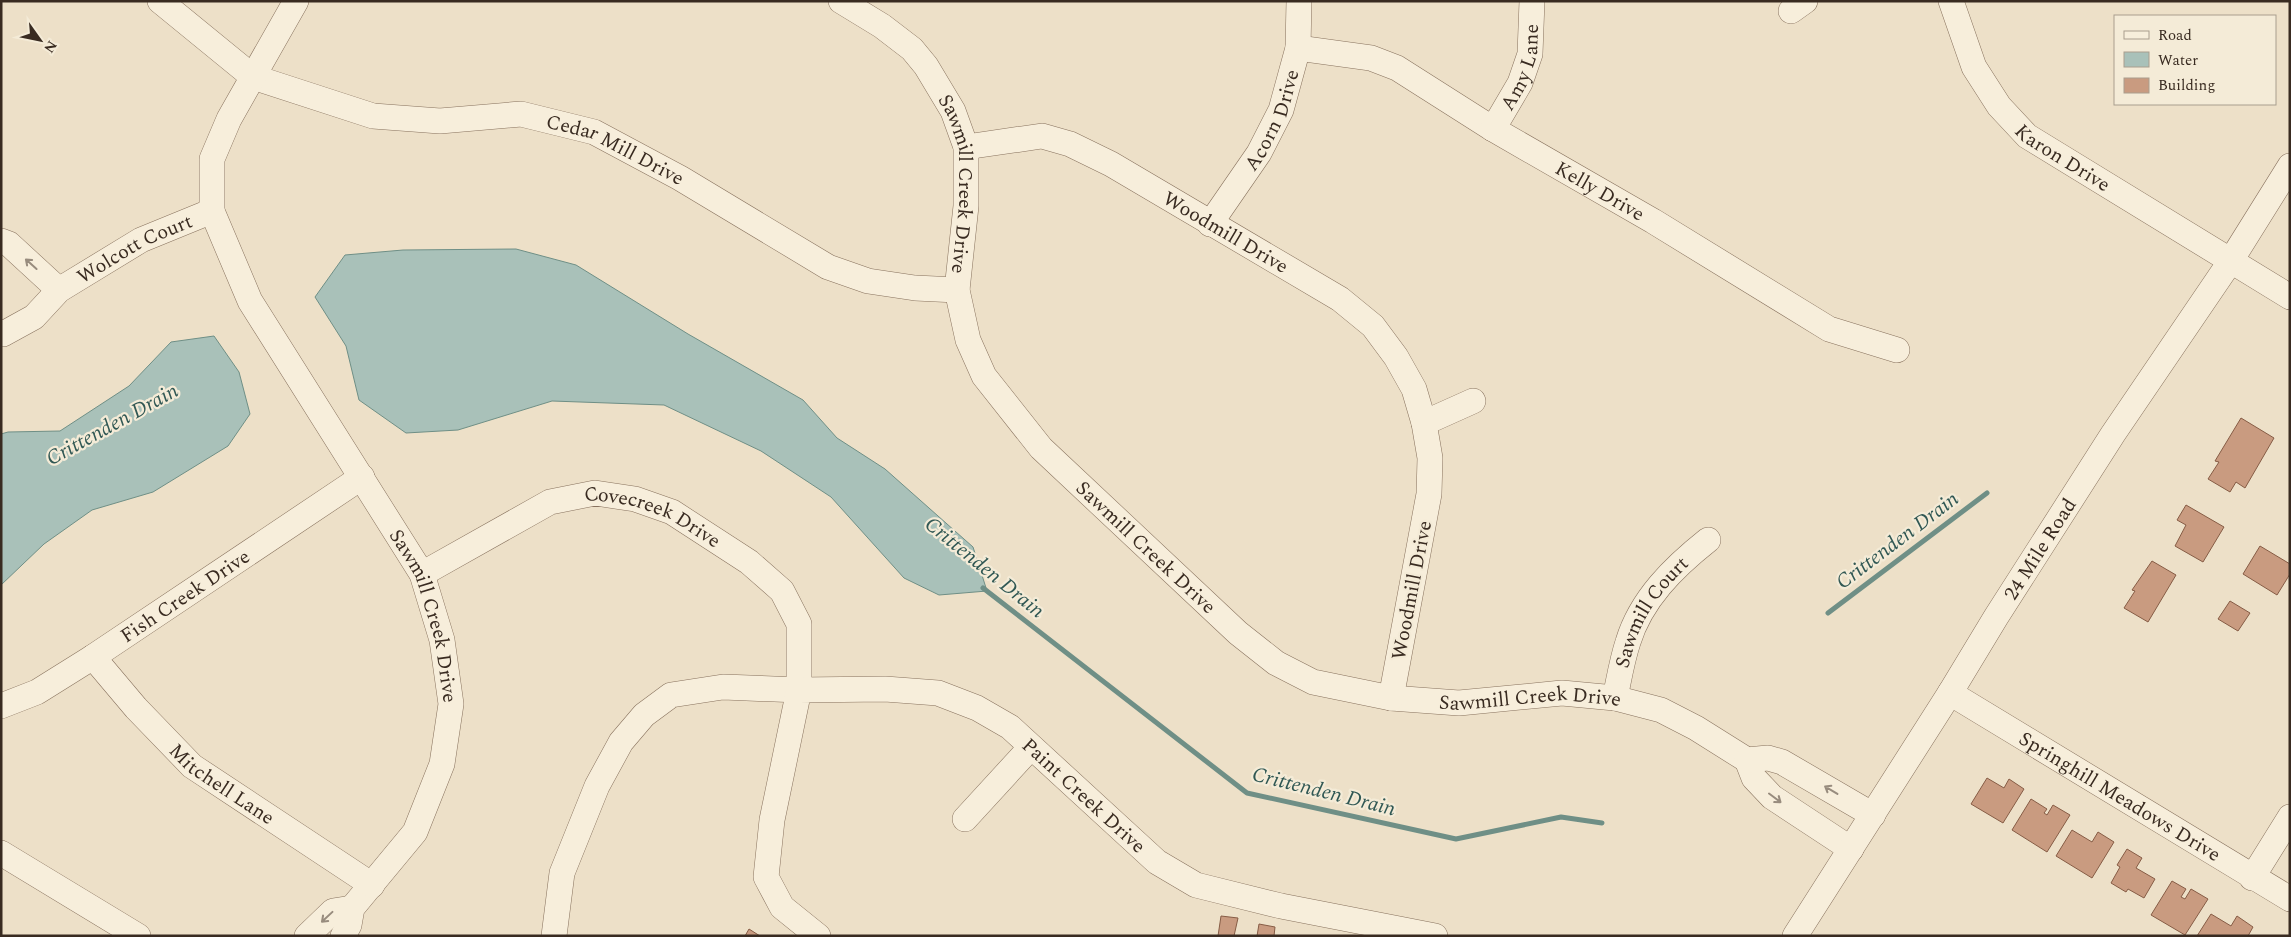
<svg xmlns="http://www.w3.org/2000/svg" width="2291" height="937" viewBox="0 0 2291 937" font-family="Spectral,serif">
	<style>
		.water { fill: #a9c1b9; stroke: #6f8f86 }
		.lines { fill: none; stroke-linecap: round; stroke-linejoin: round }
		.stream { stroke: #6f8f86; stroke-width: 5 }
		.building { fill: #c99b80; stroke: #865c45 }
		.minor-casing { stroke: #88725e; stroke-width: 26 }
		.minor { stroke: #f7eedb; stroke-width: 25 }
		.oneway { stroke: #988c7e }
		.labels { text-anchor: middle; stroke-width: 4.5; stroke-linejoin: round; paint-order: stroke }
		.street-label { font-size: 20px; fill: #392b21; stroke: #f4ebd7 }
		.water-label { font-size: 21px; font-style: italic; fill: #315854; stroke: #f4ebd7 }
	</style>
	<rect width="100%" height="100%" fill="#ede0c8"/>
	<path class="water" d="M516,249L576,265L688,334L803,400L837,438L885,469L973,547L987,591L939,595L904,578L831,497L761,451L664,405L552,401L458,430L406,433L359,400L346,346L315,297L345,255L403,250Z
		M214,336L239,372L250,414L228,446L153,492L92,510L44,544L1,585V434L8,432L60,431L129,386L171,342Z"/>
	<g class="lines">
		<path class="stream" d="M983,588L1247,793L1456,839L1561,817L1602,823
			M1828,613L1987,493"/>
	</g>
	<path class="building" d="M2241,418L2274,438L2245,488L2236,482L2230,492L2208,479L2219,462L2215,461Z
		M2186,505L2224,527L2203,562L2175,546L2186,525L2177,520Z
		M2260,546L2290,564V574L2277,595L2243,574Z
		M2152,561L2176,575L2148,622L2124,608L2135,591L2132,590Z
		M2230,601L2250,613L2238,631L2218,619Z
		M1987,778L2004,788L2009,779L2024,789L2003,823L1971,804Z
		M2031,799L2047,809L2044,813L2047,815L2053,805L2070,815L2047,852L2012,830Z
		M2072,830L2092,842L2098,832L2114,842L2092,878L2056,856Z
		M2127,849L2142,858L2136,868L2155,879L2144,898L2128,889L2126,892L2111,883L2120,867L2117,865Z
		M2172,881L2186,889L2181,897L2185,899L2191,889L2208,899L2185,935L2151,915Z
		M2211,914L2231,926L2237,916L2253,927L2248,936H2197Z
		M1221,916L1238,918L1234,936H1218Z
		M1259,924L1275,927L1274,936H1257Z
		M749,929L760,936H745Z"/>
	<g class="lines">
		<g class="minor-casing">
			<g id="minor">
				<path id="s1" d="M160,1L253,77L373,116L440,121L521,114L594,132L680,178L828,267L868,281L915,288L957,290"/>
				<path id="s2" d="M296,1L229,119L212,159V211L250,301L422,574L442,640L451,704L442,764L415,832L352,908L349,925L343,936"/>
				<path id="s3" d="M841,1L882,26L912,49L926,66L953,111L966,147V206L957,290L968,340L984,376L1041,448L1238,633L1276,663L1313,682L1391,698L1459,703L1562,693L1615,698L1661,710L1696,728L1747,760L1754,778L1772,797L1851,849"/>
				<path id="s4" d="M1951,1L1974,67L1999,106L2027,136L2290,297"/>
				<path d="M1791,11L1805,1"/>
				<path id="s5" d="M1298,48L1371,58L1397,68L1493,129L1653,221L1829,329L1897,350"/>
				<path id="s6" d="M1493,129L1520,83L1530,54L1532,1"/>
				<path id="s7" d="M966,147L1042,136L1070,144L1111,164L1340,299L1373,326L1396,357L1414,389L1424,423L1430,458L1429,494L1391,698"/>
				<path id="s8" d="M1210,224L1259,153L1281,110L1298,48L1299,1"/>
				<path d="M1,241L9,244L59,290"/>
				<path id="s9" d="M1,333L3,334L34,317L59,290L141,240L212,211"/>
				<path d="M1424,423L1473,401"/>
				<path id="s10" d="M422,574L550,502L595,493L635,499L672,512L749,562L782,591L799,624V690L723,687L671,695L644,715L621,742L597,786L562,873L554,936"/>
				<path id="s11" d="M93,657L136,708L192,766L372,885"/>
				<path id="s12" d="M1950,693L2290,899"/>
				<path id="s13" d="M1615,698C1619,679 1622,660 1628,642C1641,599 1674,567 1708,540"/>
				<path id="s14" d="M1,706L37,692L93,657L362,477"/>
				<path d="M1747,760L1768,758L1782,762L1873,815"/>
				<path d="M965,819L1031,747"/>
				<path d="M1,853L138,936"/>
				<path d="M2252,878L2290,817"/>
				<path d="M307,936L333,911L352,908"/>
				<path id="s15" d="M818,936L782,907L766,877L772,820L799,690L885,689L938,693L977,708L1010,727L1157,862L1196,885L1281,906L1435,936"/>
				<path id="s16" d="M1795,936L1950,693L1996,617L2113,434L2230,262L2290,166"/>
			</g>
		</g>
		<use href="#minor" class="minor"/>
	</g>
	<defs><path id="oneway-shaft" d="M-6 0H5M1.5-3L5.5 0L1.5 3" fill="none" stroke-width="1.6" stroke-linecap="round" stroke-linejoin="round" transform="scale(1.25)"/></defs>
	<g class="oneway">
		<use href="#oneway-shaft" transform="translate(31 264) rotate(-138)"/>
		<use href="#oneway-shaft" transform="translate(1831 790) rotate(-149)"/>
		<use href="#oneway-shaft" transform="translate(1775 798) rotate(37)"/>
		<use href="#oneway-shaft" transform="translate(327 917) rotate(137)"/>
	</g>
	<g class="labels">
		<g class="street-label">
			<text dy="7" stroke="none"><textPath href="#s6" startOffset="69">Amy Lane</textPath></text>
			<text dy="7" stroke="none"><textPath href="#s8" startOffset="122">Acorn Drive</textPath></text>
			<text dy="7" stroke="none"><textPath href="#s1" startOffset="496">Cedar Mill Drive</textPath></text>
			<text dy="7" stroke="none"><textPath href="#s4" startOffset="199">Karon Drive</textPath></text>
			<text dy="7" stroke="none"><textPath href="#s3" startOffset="234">Sawmill Creek Drive</textPath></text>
			<text dy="7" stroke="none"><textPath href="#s5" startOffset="339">Kelly Drive</textPath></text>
			<text dy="7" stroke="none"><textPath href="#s7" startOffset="285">Woodmill Drive</textPath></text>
			<text dy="7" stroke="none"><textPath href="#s9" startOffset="161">Wolcott Court</textPath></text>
			<text dy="7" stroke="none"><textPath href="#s10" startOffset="255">Covecreek Drive</textPath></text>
			<text dy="7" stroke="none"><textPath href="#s3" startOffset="669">Sawmill Creek Drive</textPath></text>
			<text dy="7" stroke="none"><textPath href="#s16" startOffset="458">24 Mile Road</textPath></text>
			<text transform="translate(1411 590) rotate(-79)" y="7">Woodmill Drive</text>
			<text dy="7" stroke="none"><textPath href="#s14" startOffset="215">Fish Creek Drive</textPath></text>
			<text dy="7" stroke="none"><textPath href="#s13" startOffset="95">Sawmill Court</textPath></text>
			<text dy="7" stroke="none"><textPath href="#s2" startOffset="692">Sawmill Creek Drive</textPath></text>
			<text dy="7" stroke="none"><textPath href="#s3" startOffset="1104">Sawmill Creek Drive</textPath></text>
			<text dy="7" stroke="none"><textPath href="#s11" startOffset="182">Mitchell Lane</textPath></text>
			<text dy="7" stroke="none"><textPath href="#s15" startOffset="590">Paint Creek Drive</textPath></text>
			<text dy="7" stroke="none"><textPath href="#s12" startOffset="199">Springhill Meadows Drive</textPath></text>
		</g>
		<g class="water-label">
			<text transform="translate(112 424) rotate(-29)" y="7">Crittenden Drain</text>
			<text transform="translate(1897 540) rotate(-37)" y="7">Crittenden Drain</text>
			<text transform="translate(985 567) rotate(39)" y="7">Crittenden Drain</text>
			<text transform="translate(1324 791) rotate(14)" y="7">Crittenden Drain</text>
		</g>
	</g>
	<rect width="2291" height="937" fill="none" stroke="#392b21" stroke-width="5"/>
	<rect x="2114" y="15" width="162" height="90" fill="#f4ebd7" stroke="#a99e8e"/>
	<rect x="2124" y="31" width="25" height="8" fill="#f7eedb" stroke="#a99e8e"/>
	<text x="2158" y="40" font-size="15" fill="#392b21">Road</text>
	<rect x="2124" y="52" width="25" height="15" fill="#a9c1b9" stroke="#a99e8e"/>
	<text x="2158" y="65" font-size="15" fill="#392b21">Water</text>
	<rect x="2124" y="78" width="25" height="15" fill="#c99b80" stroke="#a99e8e"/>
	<text x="2158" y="90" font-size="15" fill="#392b21">Building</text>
	<g transform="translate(40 40) rotate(123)" stroke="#f4ebd7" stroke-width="4" paint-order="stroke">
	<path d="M0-4L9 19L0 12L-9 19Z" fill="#392b21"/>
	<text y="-8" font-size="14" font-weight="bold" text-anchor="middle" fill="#392b21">N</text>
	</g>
</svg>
